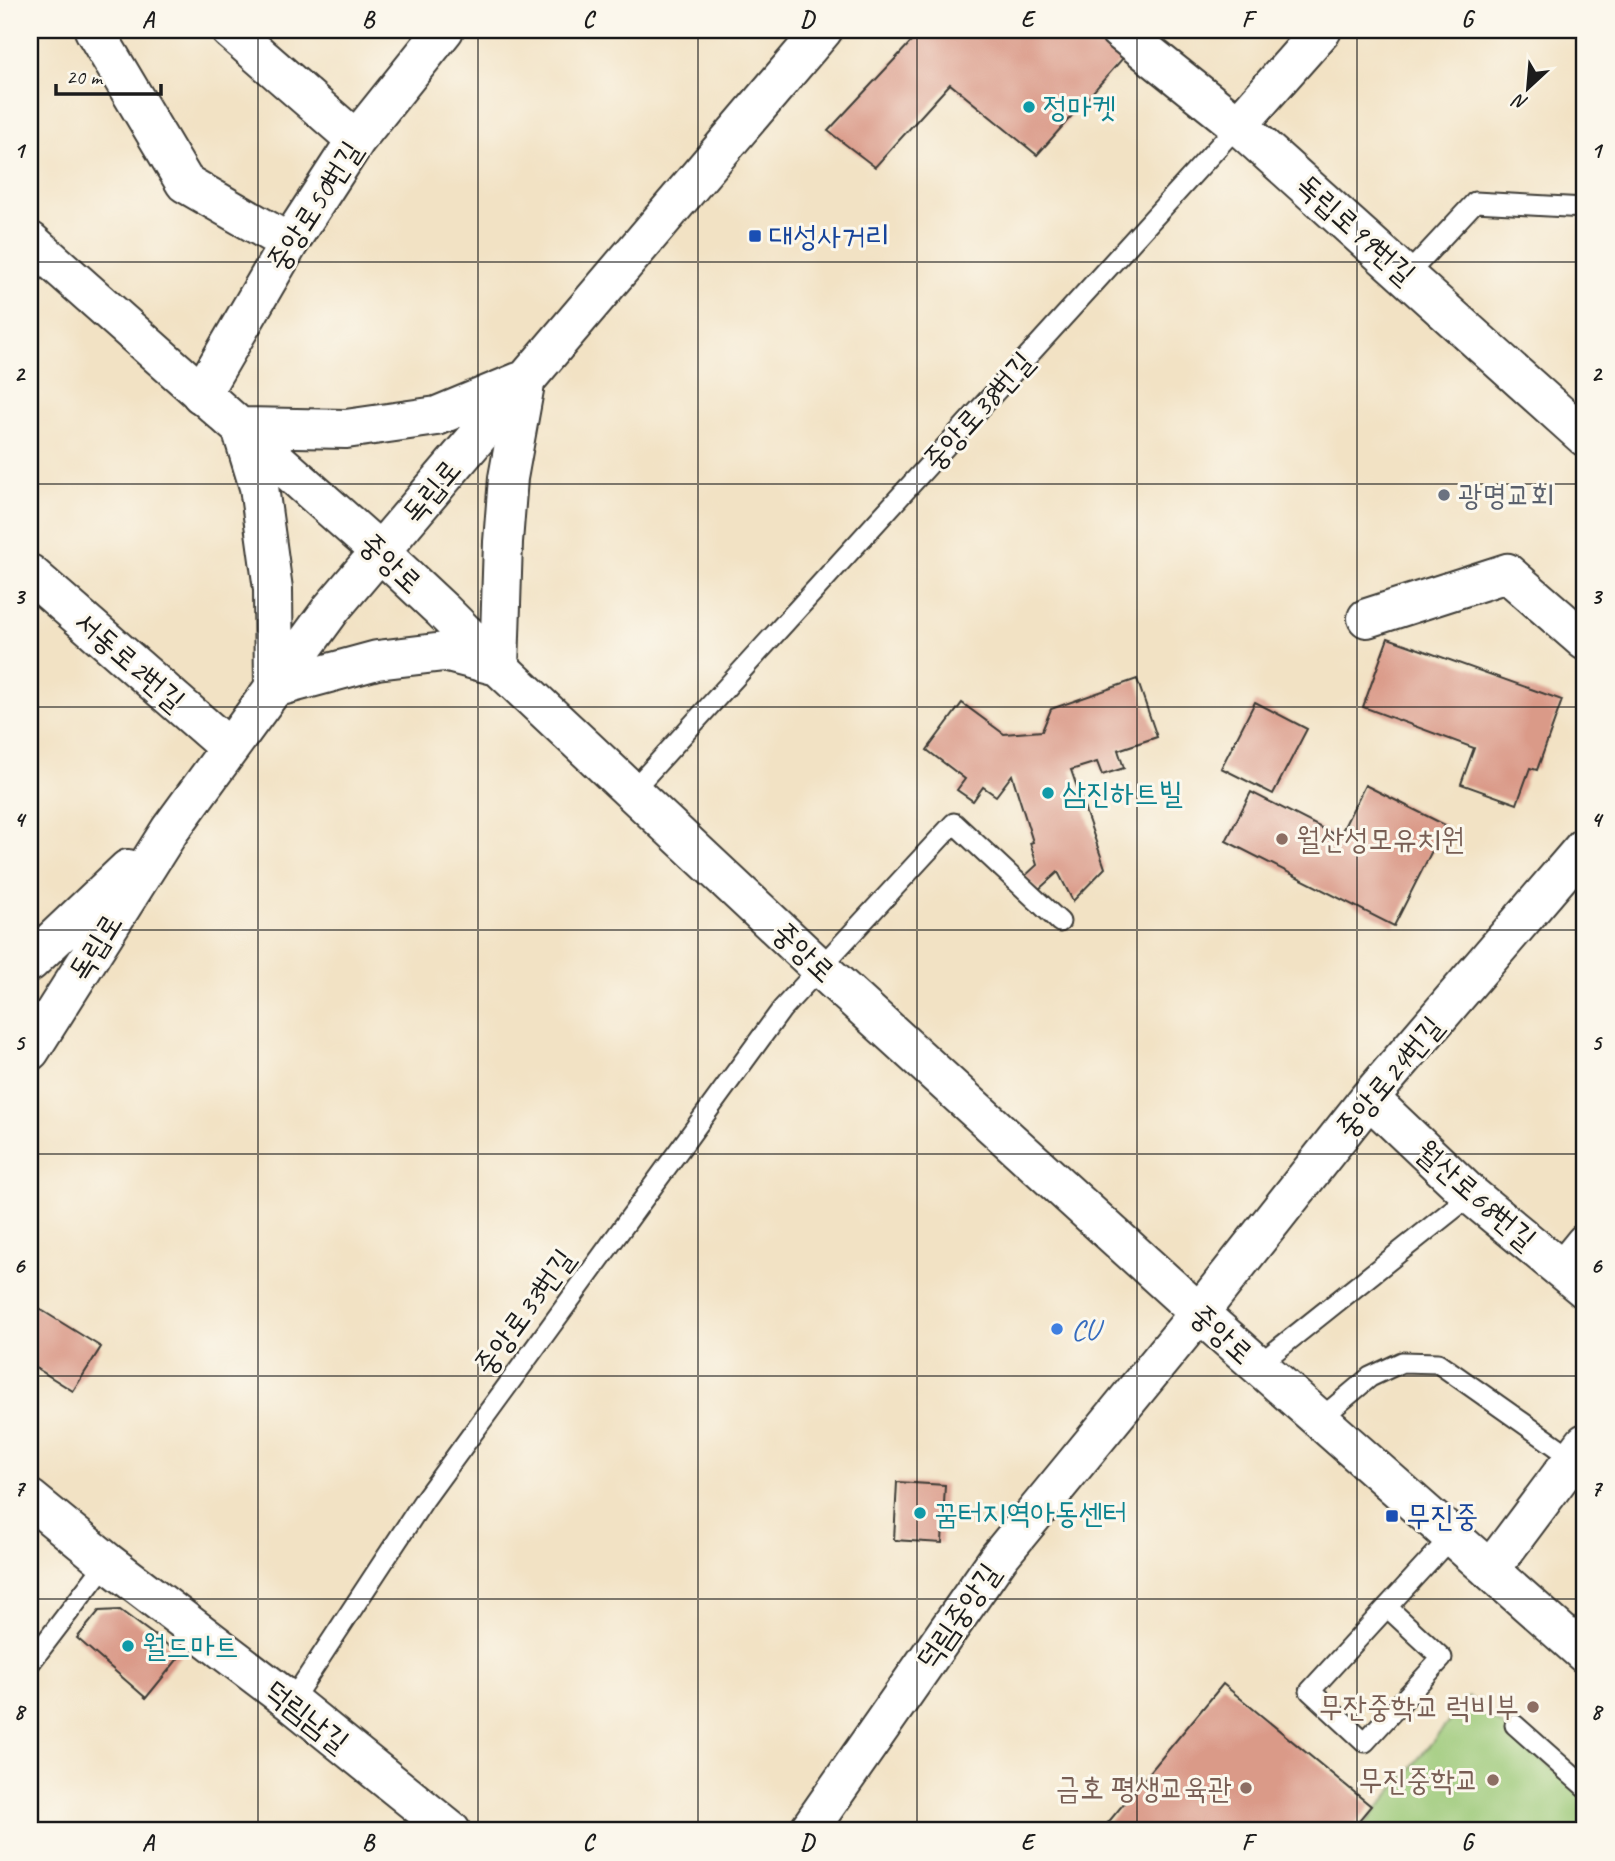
<svg xmlns="http://www.w3.org/2000/svg" width="1615" height="1861" viewBox="0 0 1615 1861" font-family="Caveat,'Poor Story',sans-serif">
	<style>
		.green { fill: #9ac876; stroke: #5b7249; stroke-width: 2 }
		.building { fill: #da9a88 }
		.lines { fill: none; stroke-linecap: round; stroke-linejoin: round }
		.lane-casing { stroke: #3c3a35; stroke-width: 23 }
		.street-casing { stroke: #3c3a35; stroke-width: 42 }
		.secondary-casing { stroke: #3c3a35; stroke-width: 42 }
		.lane { stroke: #fff; stroke-width: 19 }
		.street { stroke: #fff; stroke-width: 38 }
		.secondary { stroke: #fff; stroke-width: 38 }
		.grid { fill: none; stroke: #1c1c1c; stroke-width: 2; stroke-opacity: 0.55 }
		.culture-dot { fill: #0f9aa8; stroke: #fbf7ec; stroke-width: 2.5 }
		.transit-dot { fill: #1a4fb4; stroke: #fbf7ec; stroke-width: 2.5 }
		.worship-dot { fill: #6b7280; stroke: #fbf7ec; stroke-width: 2.5 }
		.education-dot { fill: #8d6e63; stroke: #fbf7ec; stroke-width: 2.5 }
		.shop-dot { fill: #3f7fe0; stroke: #fbf7ec; stroke-width: 2.5 }
		.labels { text-anchor: middle; stroke-width: 6; stroke-linejoin: round; paint-order: stroke }
		.culture-label { font-size: 30px; fill: #0d838f; stroke: #fbf7ec; text-anchor: start }
		.street-label { font-size: 30px; fill: #1c1c1c; stroke: #fbf7ec }
		.transit-label { font-size: 30px; fill: #164399; stroke: #fbf7ec; text-anchor: start }
		.worship-label { font-size: 30px; fill: #5b616d; stroke: #fbf7ec; text-anchor: start }
		.education-label { font-size: 30px; fill: #785e54; stroke: #fbf7ec; text-anchor: end }
		.shop-label { font-size: 30px; fill: #366cbe; stroke: #fbf7ec; text-anchor: start }
		.neatline { fill: none; stroke: #1c1c1c; stroke-width: 2.5 }
		.grid-label { font-size: 23px; text-anchor: middle; font-weight: bold; fill: #1c1c1c }
	</style>
	<rect width="100%" height="100%" fill="#fbf7ec"/>
	<filter id="ink" filterUnits="userSpaceOnUse"><feTurbulence type="fractalNoise" baseFrequency=".0143" numOctaves="2"/><feDisplacementMap in="SourceGraphic" scale="14" xChannelSelector="R" yChannelSelector="G"/><feConvolveMatrix kernelMatrix="1 2 1 2 8 2 1 2 1" color-interpolation-filters="sRGB"/></filter>
	<filter id="wash" filterUnits="userSpaceOnUse"><feTurbulence type="fractalNoise" baseFrequency=".00686" numOctaves="4" result="noise"/><feDisplacementMap in="SourceGraphic" scale="28" xChannelSelector="R" yChannelSelector="G"/><feGaussianBlur stdDeviation="1.57" result="paint"/><feColorMatrix in="noise" values="0 0 0 0 0 0 0 0 0 0 0 0 0 0 0 0 0 1.4 0 .05"/><feComposite in="paint" operator="in"/></filter>
	<g filter="url(#wash)">
		<rect width="100%" height="100%" fill="#f2e2c4"/>
		<path class="green" d="M1469,1697L1585,1797V1831H1359Z"/>
		<g id="blocks">
			<path class="building" d="M922,30H1090L1124,57L1037,155L950,84L875,167L828,131Z
				M1388,638L1562,700L1537,770L1530,768L1517,804L1461,784L1474,748L1363,707Z
				M1137,679L1157,737L1118,750L1124,768L1102,775L1097,762L1071,770L1105,868L1073,901L1058,872L1038,890L1025,876L1037,865L1030,843L1033,842L1012,775L996,796L983,787L973,801L957,790L965,779L927,750L962,703L1004,734L1042,731L1051,709Z
				M1255,702L1307,729L1273,794L1221,768Z
				M1365,785L1445,825L1394,926L1226,841L1251,792L1339,837Z
				M30,1303L101,1347L73,1391L30,1364Z
				M897,1482L945,1485L942,1543L894,1540Z
				M120,1610L181,1655L146,1698L77,1638L99,1611Z
				M1223,1684L1371,1806L1350,1831H1101Z"/>
		</g>
	</g>
	<g filter="url(#ink)">
		<use href="#blocks" fill-opacity="0" stroke="#3c3a35" stroke-width="2"/>
		<g class="lines">
			<g class="lane-casing">
				<path id="lane" d="M1407,275L1475,202L1585,208
					M633,790L1238,125
					M1258,1365L1471,1195
					M1320,1419L1370,1377L1402,1362L1438,1363L1580,1463
					M1387,1607L1442,1658L1365,1742L1310,1691C1357,1640 1404,1588 1452,1536
					M30,1663L107,1562
					M291,1702L424,1500L782,1009L954,823L1060,922
					M1515,1725L1585,1787"/>
			</g>
			<g class="street-casing">
				<path id="street" d="M94,30L185,183L289,243
					M230,30L356,140
					M1119,30L1238,125L1585,437
					M1238,125L1322,30
					M201,394L289,243L356,140L444,30
					M30,574L229,748
					M1367,618L1507,573L1585,641
					M1369,1098L1471,1195L1585,1289
					M1563,1270L1585,1243
					M30,1499L107,1562L291,1702L451,1831
					M1490,1570L1585,1443
					M808,1831L999,1557L1199,1313L1369,1098L1585,846"/>
			</g>
			<g class="secondary-casing">
				<path id="secondary" d="M30,241L380,552L443,611L499,667L819,967L1199,1313L1585,1654
					M241,427L346,429L437,416L519,382
					M241,428L259,487L273,589L274,688L377,660L444,652L497,666
					M499,667L503,542L508,478L525,384
					M30,962L128,869
					M30,1051L170,830L332,608L823,30"/>
			</g>
			<use href="#lane" class="lane"/>
			<use href="#street" class="street"/>
			<use href="#secondary" class="secondary"/>
		</g>
	</g>
	<path class="grid" d="M258,30V1831M478,30V1831M698,30V1831M917,30V1831M1137,30V1831M1357,30V1831M30,262H1585M30,484H1585M30,707H1585M30,930H1585M30,1154H1585M30,1376H1585M30,1599H1585"/>
	<g class="culture-dot">
		<circle cx="1029" cy="107" r="7"/>
		<circle cx="1048" cy="793" r="7"/>
		<circle cx="920" cy="1513" r="7"/>
		<circle cx="128" cy="1646" r="7"/>
	</g>
	<g class="transit-dot">
		<rect x="748" y="229" width="14" height="14" rx="3.5"/>
		<rect x="1385" y="1509" width="14" height="14" rx="3.5"/>
	</g>
	<circle class="worship-dot" cx="1444" cy="495" r="7"/>
	<g class="education-dot">
		<circle cx="1282" cy="839" r="7"/>
		<circle cx="1533" cy="1707" r="7"/>
		<circle cx="1493" cy="1780" r="7"/>
		<circle cx="1246" cy="1788" r="7"/>
	</g>
	<circle class="shop-dot" cx="1057" cy="1329" r="7"/>
	<g class="labels">
		<g class="culture-label">
			<text x="1043" y="117">정마켓</text>
			<text x="1062" y="803">삼진하트빌</text>
			<text x="934" y="1523">꿈터지역아동센터</text>
			<text x="142" y="1656">월드마트</text>
		</g>
		<g class="street-label">
			<text transform="translate(314 206) rotate(-57)" y="10">중앙로50번길</text>
			<text transform="translate(1356 229) rotate(42)" y="10">독립로99번길</text>
			<text transform="translate(978 411) rotate(-48)" y="10">중앙로38번길</text>
			<text transform="translate(431 491) rotate(-50)" y="10">독립로</text>
			<text transform="translate(391 563) rotate(43)" y="10">중앙로</text>
			<text transform="translate(130 661) rotate(41)" y="10">서동로2번길</text>
			<text transform="translate(95 947) rotate(-58)" y="10">독립로</text>
			<text transform="translate(804 952) rotate(43)" y="10">중앙로</text>
			<text transform="translate(1389 1077) rotate(-50)" y="10">중앙로24번길</text>
			<text transform="translate(1476 1195) rotate(41)" y="10">월산로68번길</text>
			<text transform="translate(524 1312) rotate(-54)" y="10">중앙로33번길</text>
			<text transform="translate(1222 1334) rotate(42)" y="10">중앙로</text>
			<text transform="translate(958 1616) rotate(-55)" y="10">덕림중앙길</text>
			<text transform="translate(307 1716) rotate(38)" y="10">덕림남길</text>
		</g>
		<g class="transit-label">
			<text x="769" y="246">대성사거리</text>
			<text x="1406" y="1526">무진중</text>
		</g>
		<g class="worship-label">
			<text x="1458" y="505">광명교회</text>
		</g>
		<g class="education-label">
			<text x="1296" y="849" text-anchor="start">월산성모유치원</text>
			<text x="1519" y="1717">무잔중학교 럭비부</text>
			<text x="1479" y="1790">무진중학교</text>
			<text x="1232" y="1798">금호 평생교육관</text>
		</g>
		<g class="shop-label">
			<text x="1071" y="1339">CU</text>
		</g>
	</g>
	<rect width="1615" height="1861" fill="none" stroke="#fbf7ec" stroke-width="77"/>
	<g transform="translate(1528 88) rotate(206)" stroke="#fbf7ec" stroke-width="5" paint-order="stroke">
	<path d="M0-5L12 26L0 18L-12 26Z" fill="#1c1c1c"/>
	<text y="-10" font-size="19" font-weight="bold" text-anchor="middle" fill="#1c1c1c">N</text>
	</g>
	<path d="M56 84v10h105v-10" fill="none" stroke="#1c1c1c" stroke-width="3.5"/>
	<text x="66" y="84" font-size="21" fill="#1c1c1c" stroke="#fbf7ec" stroke-width="5" paint-order="stroke">20 m</text>
	<rect x="38" y="38" width="1538" height="1784" class="neatline"/>
	<g class="grid-label">
		<text x="148" y="27">A</text>
		<text x="368" y="27">B</text>
		<text x="588" y="27">C</text>
		<text x="807" y="27">D</text>
		<text x="1027" y="27">E</text>
		<text x="1247" y="27">F</text>
		<text x="1467" y="27">G</text>
		<text x="19" y="158">1</text>
		<text x="1596" y="158">1</text>
		<text x="19" y="381">2</text>
		<text x="1596" y="381">2</text>
		<text x="19" y="604">3</text>
		<text x="1596" y="604">3</text>
		<text x="19" y="827">4</text>
		<text x="1596" y="827">4</text>
		<text x="19" y="1050">5</text>
		<text x="1596" y="1050">5</text>
		<text x="19" y="1273">6</text>
		<text x="1596" y="1273">6</text>
		<text x="19" y="1496">7</text>
		<text x="1596" y="1496">7</text>
		<text x="19" y="1719">8</text>
		<text x="1596" y="1719">8</text>
		<text x="148" y="1850">A</text>
		<text x="368" y="1850">B</text>
		<text x="588" y="1850">C</text>
		<text x="807" y="1850">D</text>
		<text x="1027" y="1850">E</text>
		<text x="1247" y="1850">F</text>
		<text x="1467" y="1850">G</text>
	</g>
</svg>
